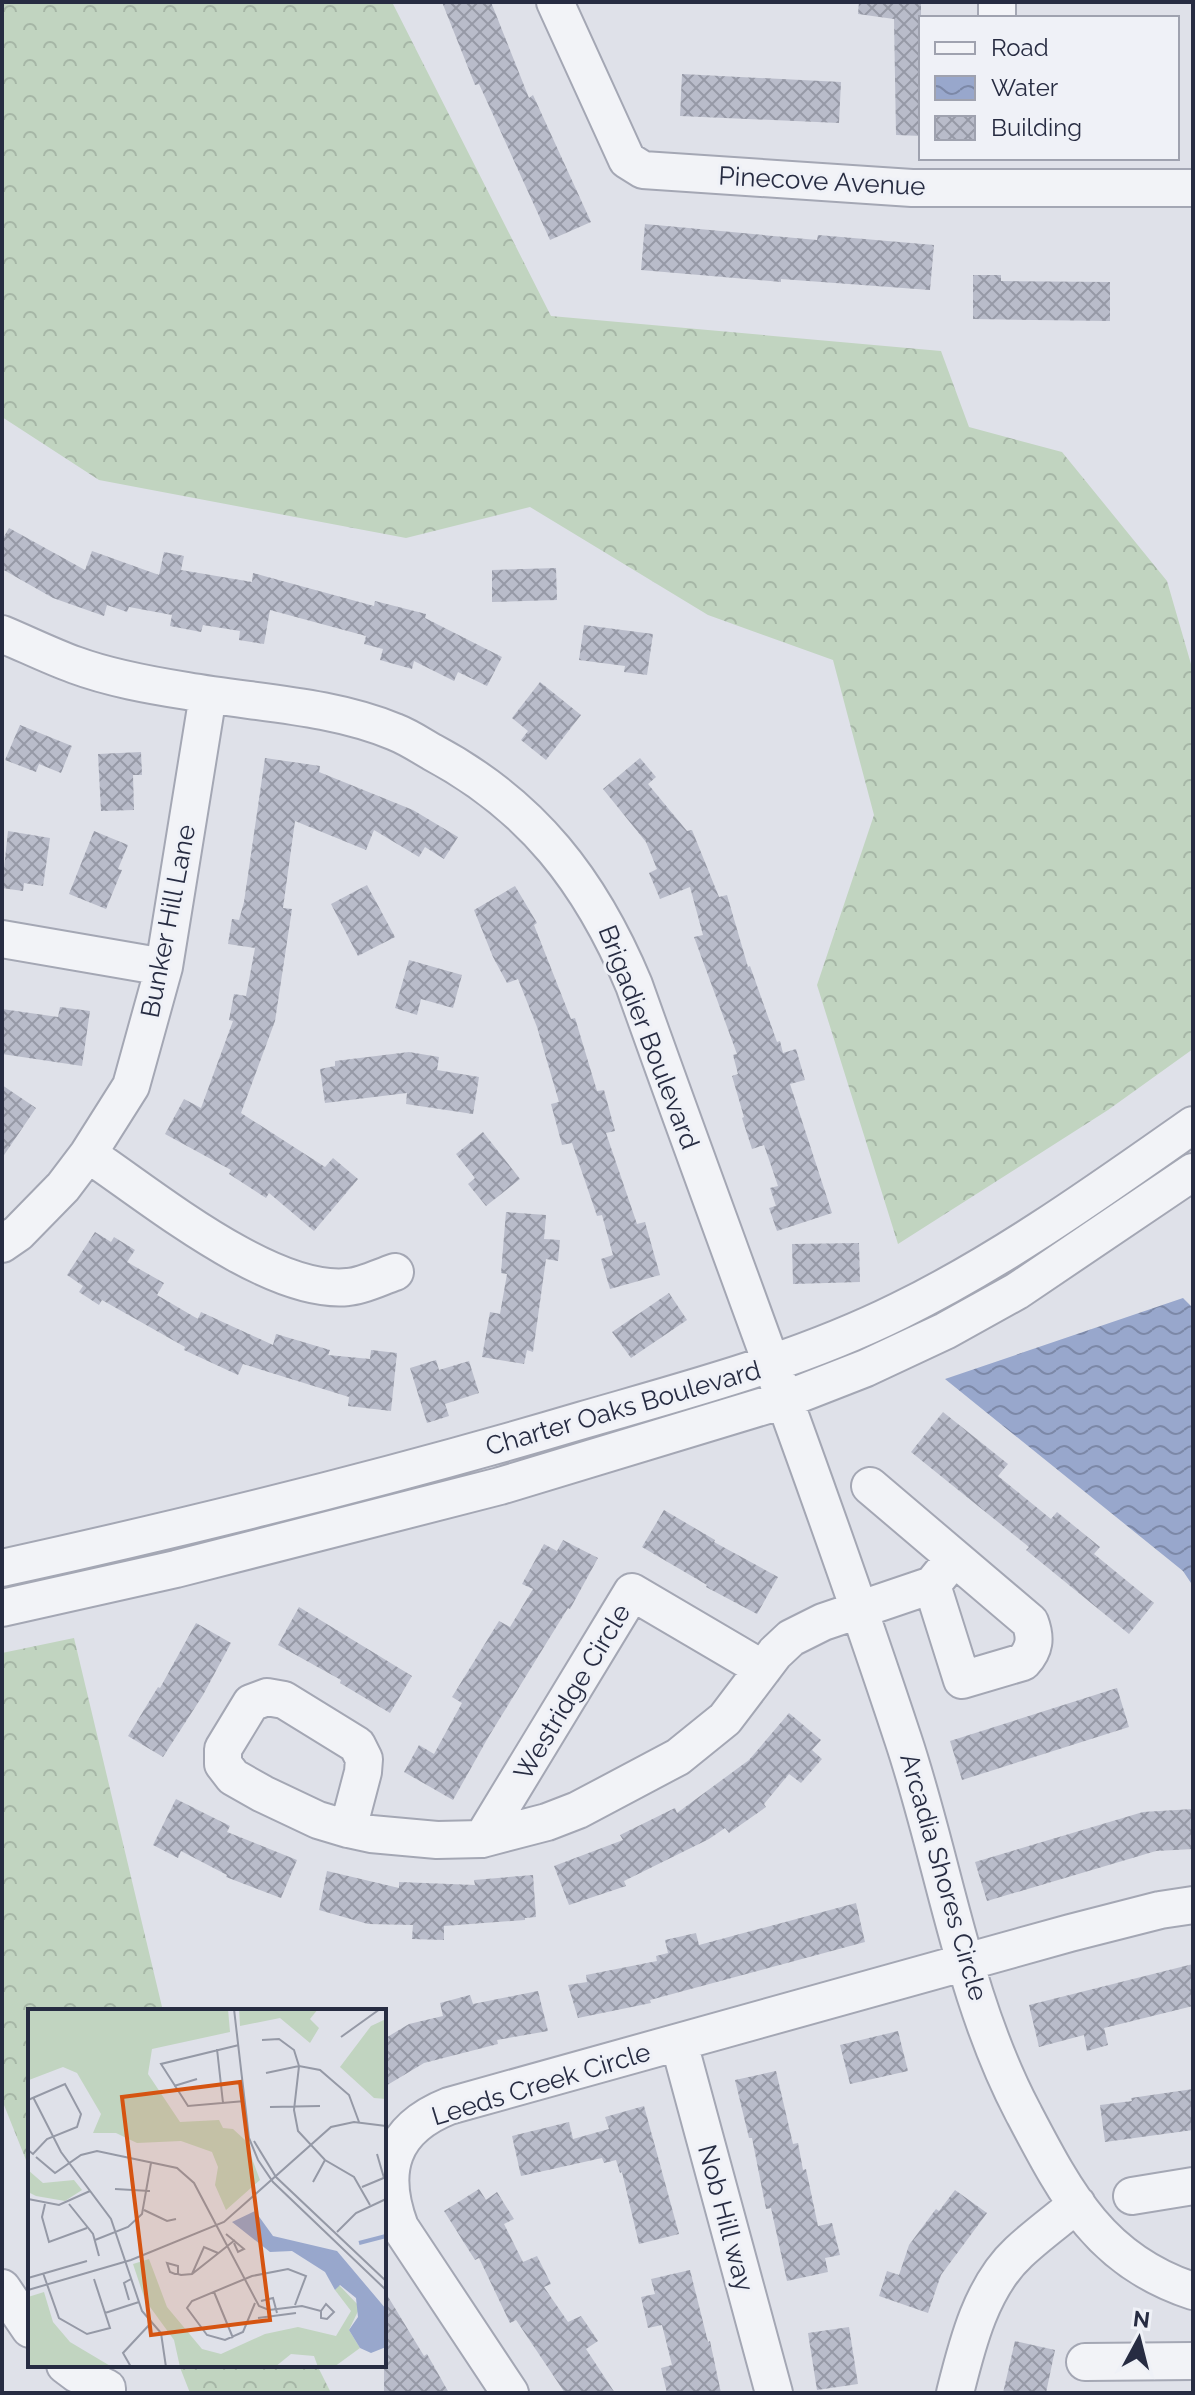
<svg xmlns="http://www.w3.org/2000/svg" width="1195" height="2395" viewBox="0 0 1195 2395" font-family="Raleway,sans-serif">
	<style>
		.forest { fill: url(#forest-crowns) }
		.water { fill: url(#water-waves) }
		.building { fill: url(#building-cross-hatch) }
		.lines { fill: none; stroke-linecap: round; stroke-linejoin: round }
		.minor-casing { stroke: #a4a7b4; stroke-width: 40 }
		.minor { stroke: #f2f3f7; stroke-width: 36 }
		.labels { text-anchor: middle; stroke-width: 6; stroke-linejoin: round; paint-order: stroke }
		.street-label { font-size: 26px; fill: #272c42; stroke: #eff1f7 }
		.inset-river { fill: none; stroke: #98a7cc; stroke-width: 4 }
		.inset-road { fill: none; stroke: #9599a6; stroke-width: 2 }
		.view { fill: #d55411; fill-opacity: 0.15; stroke: #d55411; stroke-width: 4 }
		.inset-edge { fill: none; stroke: #272c42; stroke-width: 4 }
	</style>
	<defs>
		<pattern id="forest-crowns" width="20" height="18" patternUnits="userSpaceOnUse" patternTransform="scale(2)"><rect width="20" height="18" fill="#c1d4c0"/><path d="M2 6a3 3 0 1 1 6 0M12 15a3 3 0 1 1 6 0" fill="none" stroke="#a6b6a6"/></pattern>
		<pattern id="water-waves" width="16" height="10" patternUnits="userSpaceOnUse" patternTransform="scale(2)"><rect width="16" height="10" fill="#98a7cc"/><path d="M0 5q4-4 8 0t8 0" fill="none" stroke="#7c88a7"/></pattern>
		<pattern id="building-cross-hatch" width="8" height="8" patternUnits="userSpaceOnUse" patternTransform="scale(2)"><rect width="8" height="8" fill="#b9bcca"/><path d="M0 0l8 8M0 8l8-8" fill="none" stroke="#9699a6"/></pattern>
	</defs>
	<rect width="100%" height="100%" fill="#dfe1e9"/>
	<path class="forest" d="M2,2H392L551,316L941,351L969,427L1062,452L1167,581L1193,671V1049L1108,1110L898,1244L817,985L874,815L833,660L708,615L530,507L406,538L99,480L2,417Z
		M74,1638L163,2011H30V2170L2,2100V1653Z
		M179,2365H317L331,2393H190Z"/>
	<path class="water" d="M1183,1298L1193,1308V1586L1183,1571L945,1379Z"/>
	<path class="building" d="M442,2H491L529,98L533,95L591,222L550,240L479,84L475,85Z
		M859,2H921V136L896,135L894,19L858,14Z
		M682,74L841,82L839,123L680,116Z
		M645,224L817,240L818,235L934,245L930,290L781,279V282L641,270Z
		M973,275H1001V281L1110,282V321L973,319Z
		M9,528L85,570L92,551L159,575L164,552L184,556L181,570L252,582L253,573L374,606L375,601L426,614L425,618L502,657L487,686L458,672L454,681L414,661L412,669L380,660L383,649L364,644L366,636L270,610L264,644L239,640L240,631L203,625L201,632L170,626L172,615L129,607L127,612L107,605L104,616L53,598L2,569V540Z
		M556,568L557,600L492,602V570Z
		M584,625L653,634L647,675L624,672L625,666L579,660Z
		M540,682L581,715L546,760L521,740L528,731L512,718Z
		M20,725L72,746L61,773L39,764L36,772L5,760Z
		M141,752L142,775H133L134,810L101,811L98,754Z
		M265,758L320,766L319,772L413,810L458,837L444,859L425,847L419,857L374,830L366,850L295,821L283,908L292,909L275,1021L241,1113L325,1167L333,1158L358,1179L314,1231L269,1193L266,1198L229,1174L231,1170L165,1134L184,1099L201,1108L233,1021L229,1020L234,994L246,996L255,948L228,944L232,919L239,920L244,902Z
		M640,758L656,777L648,784L687,831L692,830L719,897L727,895L748,967L750,966L777,1042L780,1041L783,1053L796,1049L805,1080L790,1084L832,1213L777,1231L769,1208L776,1206L770,1188L778,1186L764,1145L752,1149L742,1118L744,1117L732,1076L738,1074L733,1055L737,1054L694,937L703,935L690,887L660,899L649,873L657,869L646,842L603,789Z
		M8,831L50,838L43,886L24,883L23,891L2,888Z
		M94,831L128,845L118,869L122,870L106,909L69,894Z
		M367,885L395,937L358,956L331,904Z
		M515,886L537,923L534,925L571,1019L575,1018L597,1091L604,1090L615,1131L606,1133L637,1224L645,1222L660,1275L610,1289L601,1259L613,1255L602,1215L597,1216L572,1143L562,1145L551,1104L559,1102L537,1027L518,979L507,983L493,957L474,910Z
		M409,960L462,975L453,1008L421,999L417,1015L395,1008Z
		M60,1007L90,1011L82,1066L2,1054V1009L58,1017Z
		M409,1052L439,1057L437,1070L479,1077L473,1114L406,1104L407,1093L325,1103L320,1069L335,1066V1061Z
		M2,1085L36,1108L2,1158Z
		M483,1132L520,1179L486,1206L468,1184L475,1178L456,1154Z
		M506,1212L546,1215L544,1239L560,1240L558,1261L546,1259L533,1352L527,1350L524,1364L482,1357L490,1312L500,1314L507,1274L501,1273Z
		M95,1232L111,1242L114,1237L135,1250L127,1262L164,1283L157,1295L198,1319L201,1312L273,1345L276,1334L330,1350L328,1355L370,1359L371,1350L397,1353L391,1411L348,1406L349,1397L243,1364L238,1375L184,1350L185,1347L102,1300L99,1305L79,1292L83,1286L67,1275Z
		M859,1243L860,1282L793,1284L792,1244Z
		M669,1293L687,1320L631,1358L612,1332Z
		M436,1360L439,1370L469,1361L479,1393L445,1404L449,1416L427,1423L410,1368Z
		M943,1412L1008,1464L998,1476L1051,1519L1057,1512L1100,1547L1094,1554L1154,1603L1129,1634L1026,1550L1029,1547L911,1452Z
		M664,1510L715,1540L714,1542L778,1577L757,1614L706,1587L707,1585L642,1547Z
		M563,1540L598,1558L570,1609L568,1608L489,1736L453,1800L404,1772L419,1745L434,1754L462,1703L452,1697L499,1621L510,1627L533,1589L522,1584L544,1544L557,1551Z
		M299,1607L412,1676L390,1713L340,1683L341,1680L278,1645Z
		M196,1623L231,1643L203,1695L163,1757L128,1736L158,1687L160,1688Z
		M1117,1688L1129,1727L962,1780L950,1741Z
		M789,1713L821,1740L812,1750L822,1759L801,1783L789,1774L764,1804L766,1807L729,1833L725,1828L709,1839L624,1881L626,1886L569,1905L554,1866L623,1840L620,1835L675,1808L677,1813L749,1760Z
		M176,1799L230,1826L227,1832L297,1860L281,1898L226,1877L227,1875L181,1851L178,1858L153,1845Z
		M1193,1809V1849L1156,1851L987,1901L975,1862L1143,1812Z
		M327,1871L399,1888V1882L475,1885L474,1880L533,1875L536,1917L525,1918V1920L444,1926V1940L412,1939L413,1925L368,1924L319,1910Z
		M856,1903L865,1942L650,2000L651,2003L578,2018L568,1985L587,1982L586,1975L657,1961L656,1956L668,1953L665,1940L696,1933L699,1945Z
		M1193,1964V2006L1104,2028L1108,2045L1087,2051L1084,2035L1039,2047L1029,2005Z
		M538,1991L548,2031L497,2040L498,2044L424,2063L384,2087V2039L409,2024L443,2016L440,2003L470,1995L473,2004Z
		M898,2031L908,2071L850,2084L840,2045Z
		M776,2071L793,2144L798,2143L803,2170L806,2169L818,2226L832,2223L840,2255L825,2258L828,2272L787,2281L771,2208L766,2209L752,2138H749L735,2080Z
		M1193,2089V2130L1105,2142L1100,2105L1132,2101L1131,2098Z
		M644,2106L679,2234L639,2244L622,2172L620,2173L616,2160L604,2163L602,2158L521,2176L512,2136L569,2122L573,2139L609,2129L605,2117Z
		M479,2189L486,2200L497,2192L514,2219L504,2224L523,2262L537,2256L551,2284L544,2287L568,2322L581,2316L598,2341L586,2349L615,2393H565L516,2320L510,2323L479,2258L475,2260L444,2211Z
		M955,2190L987,2213L941,2275L928,2313L879,2296L887,2271L899,2275L909,2245L936,2209L939,2211Z
		M690,2270L708,2342L710,2341L721,2393H667L661,2368L672,2365L662,2325L648,2328L641,2297L655,2294L651,2279Z
		M384,2290L424,2356L427,2354L449,2393H384Z
		M849,2327L858,2384L817,2390L808,2333Z
		M1015,2341L1055,2350L1046,2393H1003Z"/>
	<g class="lines">
		<g class="minor-casing">
			<path id="minor" d="M555,2L627,160L643,170L912,188H1193
				M997,18V2
				M2,634C26,644 50,656 75,665C110,678 149,685 187,691C255,703 330,705 395,732C408,737 420,745 432,752C532,805 591,882 634,985C723,1236 819,1485 903,1739C944,1862 962,1996 1023,2112C1066,2194 1100,2261 1193,2291
				M2,939L164,967
				M88,1154C151,1196 270,1295 348,1287C363,1286 380,1277 395,1272
				M2,1244L18,1233L63,1187L88,1154L131,1086L164,967L208,695
				M870,1486L1030,1622C1036,1638 1035,1649 1023,1662L962,1680L932,1585
				M2,1568C197,1525 391,1477 583,1420C690,1389 798,1361 899,1311C1003,1260 1099,1191 1193,1125
				M2,1608L176,1569L500,1486L784,1400L866,1368L945,1331L1017,1291L1193,1172
				M348,1829L363,1772L364,1759L357,1745L284,1700L267,1697L251,1703L223,1749V1764L233,1777L263,1794L318,1820L348,1829L371,1834L437,1840L482,1839L547,1822L578,1810L678,1757L725,1719L775,1653L791,1638L823,1622L932,1585L954,1558
				M482,1839L632,1592L763,1669
				M679,2043L774,2393
				M1132,2196L1193,2186
				M2,2288L30,2329
				M1085,2362L1193,2361
				M65,2365L77,2374L107,2388V2393
				M510,2393L400,2227C379,2171 391,2129 449,2106L1070,1933L1160,1910L1193,1905
				M955,2393C967,2345 981,2287 1019,2252C1037,2235 1058,2220 1077,2204"/>
		</g>
		<use href="#minor" class="minor"/>
	</g>
	<g class="labels">
		<g class="street-label">
			<text transform="translate(822 181) rotate(3)" y="9">Pinecove Avenue</text>
			<text transform="translate(168 921) rotate(-79)" y="9">Bunker Hill Lane</text>
			<text transform="translate(649 1037) rotate(69)" y="9">Brigadier Boulevard</text>
			<text transform="translate(623 1408) rotate(-16)" y="9">Charter Oaks Boulevard</text>
			<text transform="translate(572 1692) rotate(-59)" y="9">Westridge Circle</text>
			<text transform="translate(944 1877) rotate(74)" y="9">Arcadia Shores Circle</text>
			<text transform="translate(541 2084) rotate(-17)" y="9">Leeds Creek Circle</text>
			<text transform="translate(726 2218) rotate(75)" y="9">Nob Hill way</text>
		</g>
	</g>
	<g transform="translate(28 2009)">
		<rect width="358" height="358" fill="#dfe1e9"/>
		<path d="M0,0H200L202,23L124,40L120,65L152,113L191,111L195,119L205,120L217,131L232,171L198,201L187,176L190,158L184,143L153,132L109,134L88,124H65L73,105L49,64L35,58L1,71ZM290,0L282,10L291,19L282,34L252,9L212,17L211,0ZM358,10V90L346,89L312,58L343,17ZM0,161L15,174L46,171L54,181L37,192L8,187L0,183ZM121,250L139,298L174,340L193,345L237,325L270,318L308,327L323,302L307,281L311,276L332,298L321,321L332,339L306,358H290L286,347L263,345L247,358H152L146,331L117,291L105,255ZM16,283L25,313L42,333L84,358H0V288Z" fill="#c1d4c0"/>
		<path d="M227,202L245,227L309,242L358,300V338L343,344L332,339L321,321L330,308L328,289L312,276L307,281L297,263L264,242L242,243L204,213Z" fill="#98a7cc"/>
		<path class="inset-river" d="M331,234L358,227"/>
		<path class="inset-road" d="M206,0L221,129L230,151L245,173L358,281M313,28L352,0M234,31L251,30L266,41L271,57L266,101L270,122L297,151L326,168L342,196M211,36L133,55L160,97L217,92M189,40L195,94M238,64L271,57L292,61L321,86L331,113M146,77L169,70M5,88L33,143L83,210L114,302L133,324L138,358M0,91L37,75L53,105L49,118L19,130L5,145L0,141M242,98L292,97M226,132L248,168L358,272M349,145L356,169M8,148L27,164L53,146L69,142L149,159L166,174L231,297L241,301L274,297L293,302V309L299,310L306,303L298,295L293,302M285,173L297,151M334,178L358,168M87,180L122,182M0,190L31,196L62,182M17,195L14,208L21,233L59,219M41,195L65,225L71,247M116,201L139,212L148,210M309,223L328,204L358,190M198,225L216,240L210,243L206,234M67,231L100,218L114,205L123,154M15,264L31,309L59,325L82,319L66,270M150,265V257L139,254L142,263L147,265H150L153,266L164,265L207,231M164,265L176,238L190,244M0,269L59,252M0,281L103,251L196,213L303,118L326,113L358,117M186,283L205,329M101,291L96,274L103,270M233,292L245,289L249,304M227,294L215,323L197,331L179,326L159,299L164,292L224,267L260,260L278,267L267,296M77,304L111,293M230,309L268,304M103,358L95,344L122,315"/>
		<path class="view" d="M212,73L242,311L123,326L94,88Z"/>
		<rect width="358" height="358" class="inset-edge"/>
	</g>
	<rect width="1195" height="2395" fill="none" stroke="#272c42" stroke-width="8"/>
	<rect x="919" y="16" width="260" height="144" fill="#eff1f7" stroke="#9fa2af" stroke-width="2"/>
	<rect x="935" y="42" width="40" height="12" fill="#f2f3f7" stroke="#9fa2af" stroke-width="2"/>
	<text x="991" y="56" font-size="24" fill="#272c42">Road</text>
	<rect x="935" y="76" width="40" height="24" fill="url(#water-waves)" stroke="#9fa2af" stroke-width="2"/>
	<text x="991" y="96" font-size="24" fill="#272c42">Water</text>
	<rect x="935" y="116" width="40" height="24" fill="url(#building-cross-hatch)" stroke="#9fa2af" stroke-width="2"/>
	<text x="991" y="136" font-size="24" fill="#272c42">Building</text>
	<g transform="translate(1139 2339) rotate(7)" stroke="#eff1f7" stroke-width="6" paint-order="stroke">
	<path d="M0-6L14 30L0 20L-14 30Z" fill="#272c42"/>
	<text y="-12" font-size="22" font-weight="bold" text-anchor="middle" fill="#272c42">N</text>
	</g>
</svg>
